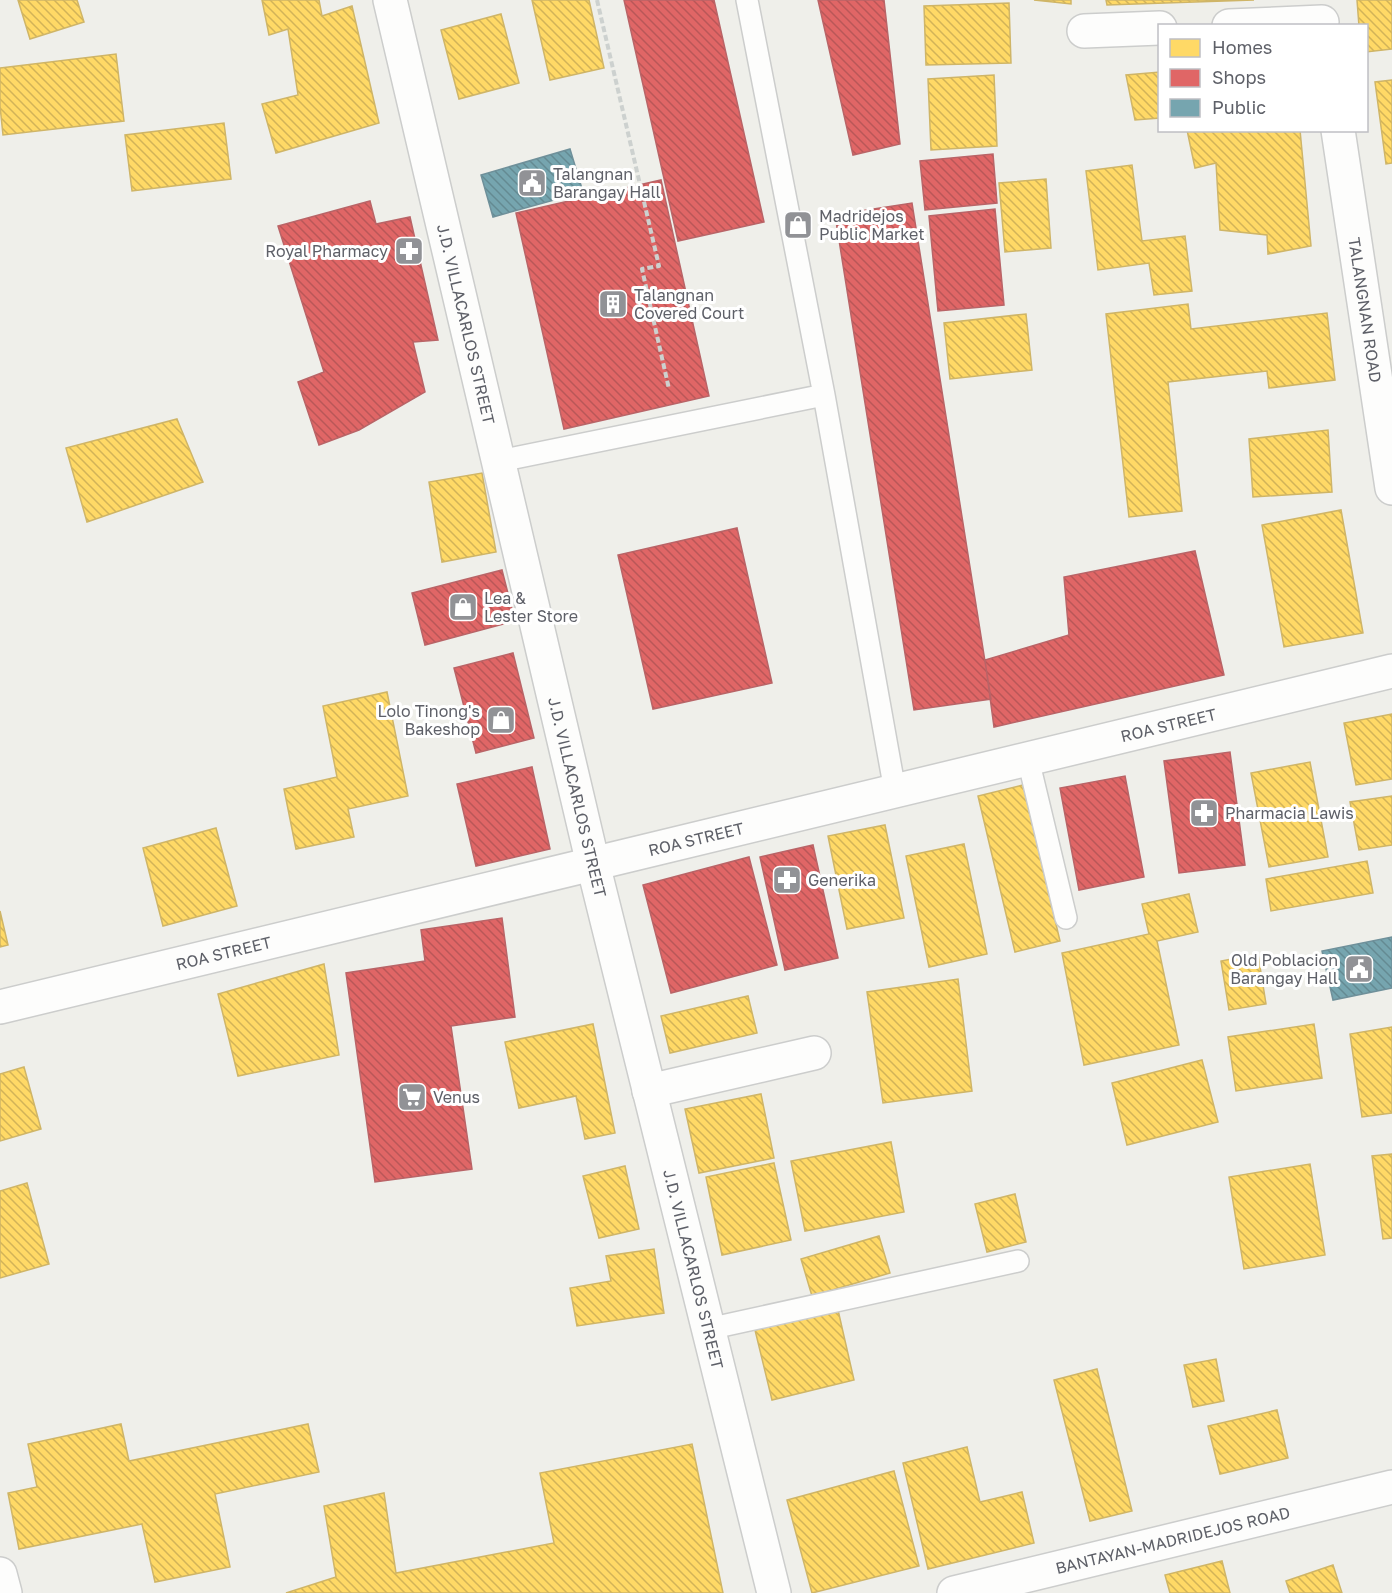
<svg xmlns="http://www.w3.org/2000/svg" width="1392" height="1593" viewBox="0 0 1392 1593" font-family="'Golos Text',sans-serif">
	<style>
		.homes { fill: url(#homes-back-hatch); stroke: #cfb567; stroke-width: 1.5 }
		.shops { fill: url(#shops-back-hatch); stroke: #b96467; stroke-width: 1.5 }
		.public { fill: url(#public-back-hatch); stroke: #6f909a; stroke-width: 1.5 }
		.lines { fill: none; stroke-linecap: round; stroke-linejoin: round }
		.service-casing { stroke: #cccdcc; stroke-width: 24 }
		.minor-casing { stroke: #cccdcc; stroke-width: 36 }
		.tertiary-casing { stroke: #cccdcc; stroke-width: 36 }
		.path { stroke: #cdd1cf; stroke-width: 4; stroke-dasharray: 6 3; stroke-linecap: butt }
		.service { stroke: #fdfdfc; stroke-width: 21 }
		.minor { stroke: #fdfdfc; stroke-width: 33 }
		.tertiary { stroke: #fdfdfc; stroke-width: 33 }
		.labels { text-anchor: middle; stroke-width: 6; stroke-linejoin: round; paint-order: stroke }
		.poi-label { font-size: 16px; fill: #5e6068; stroke: #fff; text-anchor: start }
		.street-label { font-size: 16px; fill: #5e6068; stroke: #fff }
	</style>
	<defs>
		<pattern id="homes-back-hatch" width="6" height="6" patternUnits="userSpaceOnUse" patternTransform="scale(1.5)"><rect width="6" height="6" fill="#ffd966"/><path d="M-1 5l2 2M0 0l6 6M5-1l2 2" fill="none" stroke="#d2b358"/></pattern>
		<pattern id="shops-back-hatch" width="6" height="6" patternUnits="userSpaceOnUse" patternTransform="scale(1.5)"><rect width="6" height="6" fill="#e06666"/><path d="M-1 5l2 2M0 0l6 6M5-1l2 2" fill="none" stroke="#b95758"/></pattern>
		<pattern id="public-back-hatch" width="6" height="6" patternUnits="userSpaceOnUse" patternTransform="scale(1.5)"><rect width="6" height="6" fill="#76a5af"/><path d="M-1 5l2 2M0 0l6 6M5-1l2 2" fill="none" stroke="#648a92"/></pattern>
	</defs>
	<rect width="100%" height="100%" fill="#efefea"/>
	<path class="homes" d="M18,0H77L84,22L30,39Z
		M262,0H319L322,16L352,6L379,123L276,153L262,104L298,95L288,29L269,35Z
		M532,0H589L604,68L550,80Z
		M1034,0H1071V4Z
		M1106,0H1254L1107,5Z
		M1357,0H1392V49L1366,52V26H1359Z
		M1009,3L1011,63L926,65L924,6Z
		M501,14L519,83L459,99L441,30Z
		M116,54L124,121L3,135L0,106V68Z
		M1160,72V118L1135,120L1126,75Z
		M994,75L997,146L931,150L928,79Z
		M1392,80V163L1386,164L1375,82Z
		M224,123L231,179L132,191L125,135Z
		M1187,130H1300L1311,246L1268,254L1267,235L1220,230L1216,163L1195,168Z
		M1132,165L1142,241L1185,236L1192,291L1154,295L1149,263L1098,270L1086,171Z
		M1046,179L1051,248L1005,252L999,183Z
		M1188,304L1191,329L1327,313L1335,380L1269,388L1267,371L1168,382L1182,511L1129,517L1106,314Z
		M1026,314L1032,370L950,379L944,323Z
		M177,419L203,482L87,522L66,448Z
		M1328,430L1332,492L1253,497L1249,439Z
		M482,473L496,552L442,562L429,482Z
		M1341,510L1363,633L1284,647L1262,525Z
		M387,692L408,796L348,809L354,837L296,849L284,789L337,777L323,706Z
		M1392,714V779L1356,785L1344,723Z
		M1310,762L1328,857L1269,867L1251,773Z
		M1023,785L1060,941L1015,952L978,796Z
		M1392,796V845L1359,850L1350,802Z
		M885,825L904,918L847,929L828,836Z
		M216,828L237,906L163,926L143,848Z
		M964,844L987,954L929,967L906,856Z
		M1367,861L1373,893L1271,911L1266,879Z
		M1189,894L1198,932L1157,941L1179,1045L1084,1065L1062,953L1149,934L1142,904Z
		M0,911L8,945L0,947Z
		M1258,954L1266,1004L1229,1010L1221,961Z
		M324,964L339,1055L238,1076L218,994Z
		M958,979L972,1091L883,1103L867,992Z
		M748,996L757,1033L670,1053L661,1016Z
		M593,1024L615,1133L585,1139L576,1096L519,1108L505,1042Z
		M1314,1024L1322,1078L1236,1091L1228,1037Z
		M1392,1027V1113L1362,1117L1350,1034Z
		M1202,1060L1218,1122L1127,1145L1112,1083Z
		M24,1067L41,1129L0,1141V1074Z
		M761,1094L774,1158L699,1173L685,1109Z
		M891,1142L904,1212L805,1231L791,1161Z
		M1392,1154V1238L1383,1239L1372,1156Z
		M774,1163L791,1240L722,1255L706,1177Z
		M1310,1164L1325,1255L1244,1269L1229,1177Z
		M625,1166L639,1229L599,1238L583,1176Z
		M27,1183L49,1264L0,1278V1191Z
		M1015,1194L1026,1242L987,1252L975,1204Z
		M879,1236L890,1273L812,1296L801,1259Z
		M654,1249L664,1313L577,1326L570,1288L611,1281L606,1256Z
		M838,1310L854,1380L772,1400L755,1330Z
		M1216,1359L1224,1401L1193,1407L1184,1365Z
		M1097,1369L1132,1511L1090,1521L1054,1380Z
		M1277,1410L1288,1458L1220,1474L1208,1426Z
		M121,1424L129,1461L308,1424L319,1472L215,1494L230,1567L155,1582L142,1524L19,1549L8,1493L37,1487L28,1444Z
		M692,1444L723,1593H286L336,1577L324,1506L384,1493L396,1573L554,1543L540,1473Z
		M967,1447L980,1502L1022,1492L1034,1543L928,1569L903,1463Z
		M894,1471L919,1566L812,1593L787,1500Z
		M1222,1561L1230,1593H1170L1165,1575Z
		M1333,1565L1342,1593H1290L1286,1581Z"/>
	<path class="shops" d="M624,0H714L764,222L678,241Z
		M818,0H884L900,144L853,155Z
		M993,154L997,203L925,210L920,161Z
		M661,180L709,396L564,429L516,213Z
		M370,201L376,224L410,217L438,340L413,342L425,392L359,430L319,445L298,382L324,372L278,226Z
		M912,203L991,699L914,710L835,215Z
		M995,209L1004,305L938,311L929,216Z
		M737,528L772,683L653,709L618,555Z
		M1195,551L1224,675L994,727L985,660L1069,635L1064,577Z
		M502,570L515,621L425,645L412,593Z
		M513,653L534,738L476,753L454,668Z
		M1230,752L1245,865L1179,873L1164,761Z
		M532,767L550,849L476,866L457,784Z
		M1125,776L1144,877L1079,890L1060,788Z
		M813,845L838,958L785,970L760,857Z
		M749,857L777,965L671,993L643,885Z
		M502,918L515,1017L451,1026L472,1169L375,1182L346,973L425,961L421,930Z"/>
	<path class="public" d="M570,149L583,192L493,217L481,175Z
		M1392,937V988L1333,1000L1322,951Z"/>
	<g class="lines">
		<g class="service-casing">
			<path id="service" d="M747,0L824,395L895,791
				M499,461L824,395
				M1028,759L1066,918
				M708,1329L1018,1261"/>
		</g>
		<g class="minor-casing">
			<g id="minor">
				<path d="M1229,26L1322,22"/>
				<path d="M1084,31L1160,28"/>
				<path id="s1" d="M1338,130L1392,488"/>
				<path id="s2" d="M0,1007L1392,671"/>
				<path d="M649,1091L814,1053"/>
				<path d="M0,1574L5,1593"/>
			</g>
		</g>
		<g class="tertiary-casing">
			<g id="tertiary">
				<path id="s3" d="M390,0L593,864L774,1593"/>
				<path id="s4" d="M954,1593L1392,1487"/>
			</g>
		</g>
		<path class="path" d="M597,0L659,266L642,269L669,389"/>
		<use href="#service" class="service"/>
		<use href="#minor" class="minor"/>
		<use href="#tertiary" class="tertiary"/>
	</g>
	<defs>
		<g id="civic-square" transform="scale(1.5)"><rect x="-9" y="-9" width="18" height="18" rx="4" fill="#919296" stroke="#fff"/><path d="M-.6-6.5H3V-4.5H.6V-3L4-1V1h2V6H-6V1h2V-1L-.6-3ZM-1.2 2.5V6h2.4V2.5Z" fill="#fff"/></g>
		<g id="shop-square" transform="scale(1.5)"><rect x="-9" y="-9" width="18" height="18" rx="4" fill="#919296" stroke="#fff"/><path d="M-5-2.5h2.3a2.7 3.5 0 0 1 5.4 0H5L5.5 6h-11ZM-1.5-2.5h3a1.5 2.3 0 0 0-3 0Z" fill="#fff"/></g>
		<g id="pharmacy-square" transform="scale(1.5)"><rect x="-9" y="-9" width="18" height="18" rx="4" fill="#919296" stroke="#fff"/><path d="M-2-6h4v4h4v4h-4v4h-4v-4h-4v-4h4Z" fill="#fff"/></g>
		<g id="building-square" transform="scale(1.5)"><rect x="-9" y="-9" width="18" height="18" rx="4" fill="#919296" stroke="#fff"/><path d="M-4-6H4V6H1V3H-1V6H-4ZM-2.5-4.3h1.7v1.8h-1.7ZM.8-4.3h1.7v1.8H.8ZM-2.5-1h1.7V.8h-1.7ZM.8-1h1.7V.8H.8Z" fill="#fff"/></g>
		<g id="supermarket-square" transform="scale(1.5)"><rect x="-9" y="-9" width="18" height="18" rx="4" fill="#919296" stroke="#fff"/><path d="M-6-5.5h2.5l.6 2H6L4.5 2H-2.5L-4.4-4H-6ZM-1.5 3.2a1.3 1.3 0 1 0 .1 0ZM3 3.2a1.3 1.3 0 1 0 .1 0Z" fill="#fff"/></g>
	</defs>
	<g fill-rule="evenodd">
		<use href="#civic-square" x="532" y="183"/>
		<use href="#shop-square" x="798" y="225"/>
		<use href="#pharmacy-square" x="409" y="251"/>
		<use href="#building-square" x="613" y="304"/>
		<use href="#shop-square" x="463" y="607"/>
		<use href="#shop-square" x="501" y="720"/>
		<use href="#pharmacy-square" x="1204" y="813"/>
		<use href="#pharmacy-square" x="787" y="880"/>
		<use href="#civic-square" x="1359" y="969"/>
		<use href="#supermarket-square" x="412" y="1097"/>
	</g>
	<g class="labels">
		<g class="poi-label">
			<text x="553" y="180">Talangnan<tspan x="553" dy="18">Barangay Hall</tspan></text>
			<text x="819" y="222">Madridejos<tspan x="819" dy="18">Public Market</tspan></text>
			<text x="388" y="257" text-anchor="end">Royal Pharmacy</text>
			<text x="634" y="301">Talangnan<tspan x="634" dy="18">Covered Court</tspan></text>
			<text x="484" y="604">Lea &amp;<tspan x="484" dy="18">Lester Store</tspan></text>
			<text x="480" y="717" text-anchor="end">Lolo Tinong's<tspan x="480" dy="18">Bakeshop</tspan></text>
			<text x="1225" y="819">Pharmacia Lawis</text>
			<text x="808" y="886">Generika</text>
			<text x="1338" y="966" text-anchor="end">Old Poblacion<tspan x="1338" dy="18">Barangay Hall</tspan></text>
			<text x="433" y="1103">Venus</text>
		</g>
		<g class="street-label">
			<text dy="6" stroke="none"><textPath href="#s1" startOffset="182">TALANGNAN ROAD</textPath></text>
			<text dy="6" stroke="none"><textPath href="#s3" startOffset="333">J.D. VILLACARLOS STREET</textPath></text>
			<text dy="6" stroke="none"><textPath href="#s2" startOffset="1202">ROA STREET</textPath></text>
			<text dy="6" stroke="none"><textPath href="#s3" startOffset="819">J.D. VILLACARLOS STREET</textPath></text>
			<text dy="6" stroke="none"><textPath href="#s2" startOffset="716">ROA STREET</textPath></text>
			<text dy="6" stroke="none"><textPath href="#s2" startOffset="230">ROA STREET</textPath></text>
			<text dy="6" stroke="none"><textPath href="#s3" startOffset="1305">J.D. VILLACARLOS STREET</textPath></text>
			<text dy="6" stroke="none"><textPath href="#s4" startOffset="225">BANTAYAN-MADRIDEJOS ROAD</textPath></text>
		</g>
	</g>
	<rect x="1158" y="24" width="210" height="108" fill="#ffffff" stroke="#bfbfc3" stroke-width="1.5"/>
	<rect x="1170" y="39" width="30" height="18" fill="#ffd966" stroke="#bfbfc3" stroke-width="1.5"/>
	<text x="1212" y="54" font-size="18" fill="#5e6068">Homes</text>
	<rect x="1170" y="69" width="30" height="18" fill="#e06666" stroke="#bfbfc3" stroke-width="1.5"/>
	<text x="1212" y="84" font-size="18" fill="#5e6068">Shops</text>
	<rect x="1170" y="99" width="30" height="18" fill="#76a5af" stroke="#bfbfc3" stroke-width="1.5"/>
	<text x="1212" y="114" font-size="18" fill="#5e6068">Public</text>
</svg>
